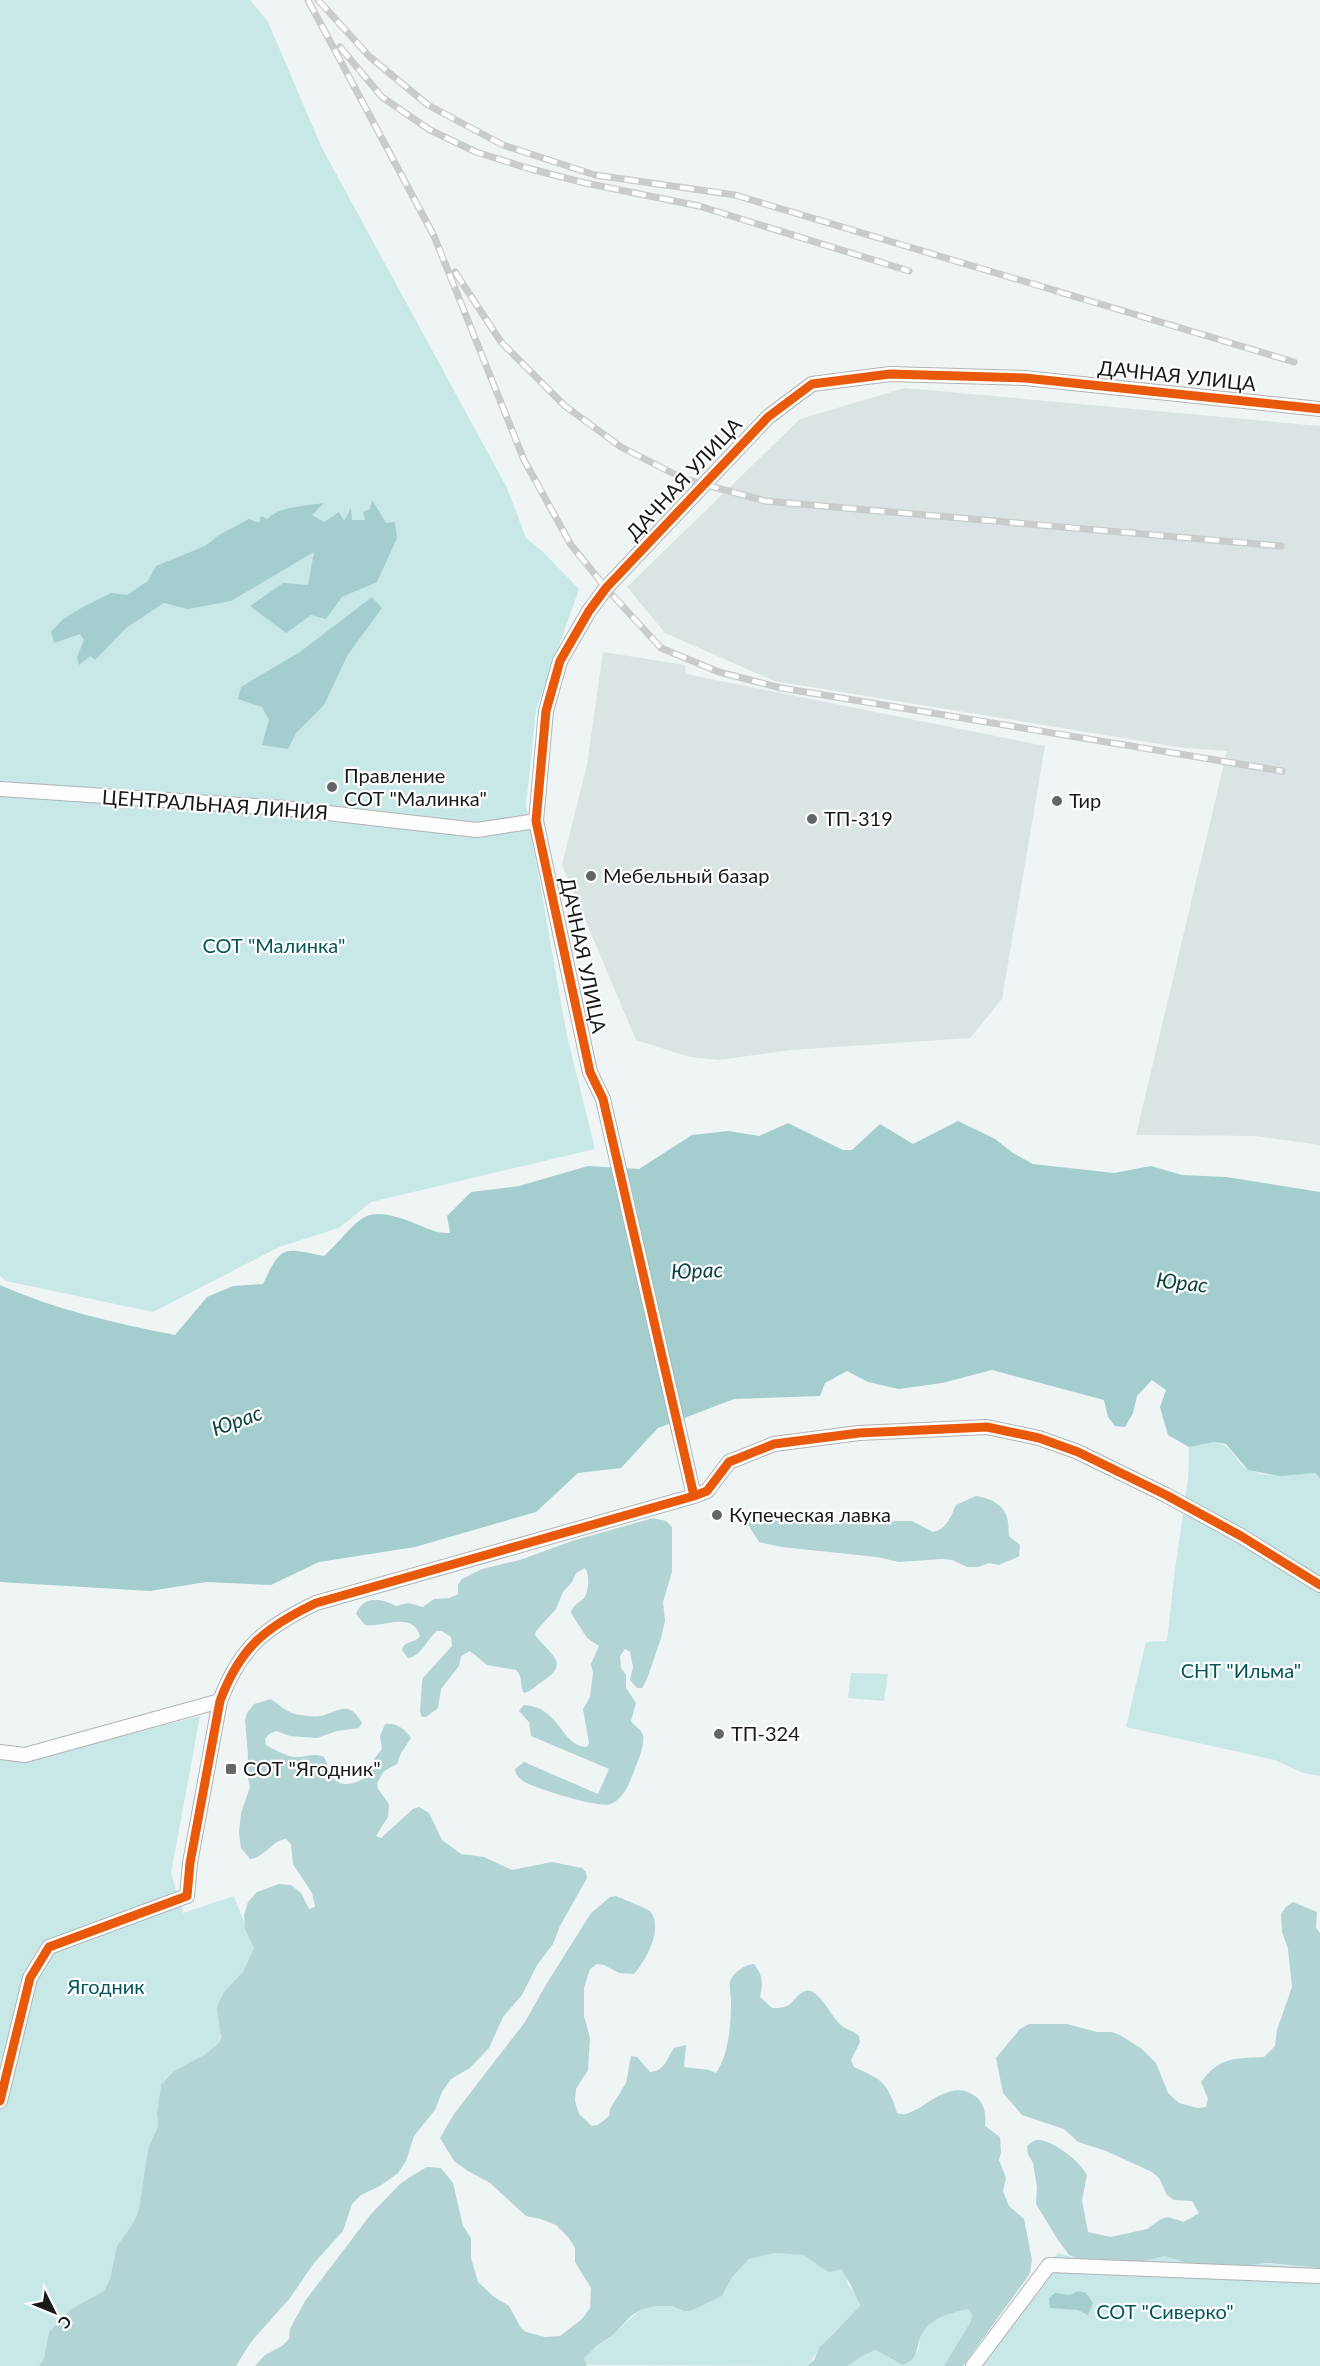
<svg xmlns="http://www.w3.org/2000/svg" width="1320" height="2366" viewBox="0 0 1320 2366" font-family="Lato,sans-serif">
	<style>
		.built { fill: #dae4e4 }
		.green { fill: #c8e7e7 }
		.forest { fill: #b2d4d4 }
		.water { fill: #a4cece }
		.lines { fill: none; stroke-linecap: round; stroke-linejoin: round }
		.minor-casing { stroke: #b1b4b4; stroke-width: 16 }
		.minor { stroke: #fdfdfd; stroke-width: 14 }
		.rail-casing { stroke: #cacbcb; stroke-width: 7 }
		.rail { stroke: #fff; stroke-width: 4.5; stroke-dasharray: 14; stroke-linecap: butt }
		.cycleway-casing { stroke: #fff; stroke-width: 13 }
		.cycleway { stroke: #e8590c; stroke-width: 9 }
		.poi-dot { fill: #636666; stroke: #fff; stroke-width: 2 }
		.labels { text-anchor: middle; stroke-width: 4.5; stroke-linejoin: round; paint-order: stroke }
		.street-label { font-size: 20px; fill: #181a1a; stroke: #fff }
		.poi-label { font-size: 20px; fill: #181a1a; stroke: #fff; text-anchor: start }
		.park-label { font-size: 20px; fill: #005758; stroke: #fff }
		.water-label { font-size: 21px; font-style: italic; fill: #0e4344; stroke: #fff }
	</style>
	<rect width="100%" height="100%" fill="#eff4f4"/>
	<path class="built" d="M905,388L1320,426V1145L1255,1136L1136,1135L1227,751L1184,748L774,681L665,633L627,587L800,419Z
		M603,652L685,665L686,674L1045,746L1002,999L970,1038L792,1050L719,1060L690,1057L636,1040L562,865L587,765Z"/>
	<path class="green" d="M0,0H250L268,22L321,146L507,488L526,538L544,553L579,589L536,710L526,805L567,1036L595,1149L371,1202L339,1228L279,1247L153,1312L6,1281L0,1275Z
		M1214,1442C1237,1447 1234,1463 1249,1470C1269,1479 1294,1474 1315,1473L1320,1478V1776L1303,1773L1275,1760L1126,1727L1146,1642L1167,1641L1175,1570L1188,1480L1189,1447Z
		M851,1673L888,1674L884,1701L848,1698Z
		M200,1716L171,1873L183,1913L234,1896L254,1948L243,1972L225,1992L219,2043L204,2055L174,2071L161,2085L157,2112L158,2126L148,2149L139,2209L134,2222L117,2246L110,2279L104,2291L71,2309L49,2332L44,2358L39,2366H0V1758L26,1761Z
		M774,2253L804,2255L825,2270L841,2269L846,2273L848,2285L856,2294L860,2306L830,2336L807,2366L586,2365L584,2358C593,2348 604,2343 614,2334C633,2318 649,2293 679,2309L722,2296L732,2277L749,2259Z
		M1058,2253L1091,2263L1141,2262L1165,2256L1236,2267L1259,2263L1320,2268V2366H965Z
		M968,2309L972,2314L971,2321L944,2366H847L866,2354L876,2350L896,2362L908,2364C912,2359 917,2354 919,2348C920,2343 919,2339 922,2334C931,2317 951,2312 968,2309Z"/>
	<path class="forest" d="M976,1496C990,1498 1006,1505 1008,1522C1009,1527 1008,1531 1009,1536L1020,1545L1019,1556C1013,1560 1006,1561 999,1565L989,1563L978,1567H967L952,1560L942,1559L899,1562L877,1557L781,1547L759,1542L747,1523L752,1515L762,1514L770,1517L791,1514L829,1525L847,1522L874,1525L887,1521H912L933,1532C947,1529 951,1516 956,1505Z
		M653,1518L666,1521L672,1527V1572L663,1602L665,1621L661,1638L647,1679L642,1688H637L630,1680L633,1667L630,1652L625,1649L620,1656L621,1668L626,1675V1688L636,1703L631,1721C634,1726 641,1729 643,1735C645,1745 638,1761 634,1771C629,1784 625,1797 611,1804C601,1809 533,1788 523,1781C518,1777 516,1775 515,1769L524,1762L598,1794L609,1769L531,1736L529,1722L519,1711L524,1705C561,1707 561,1747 587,1747L589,1743L583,1709L590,1697L593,1673L591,1664L599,1646L587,1638L571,1613C573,1604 578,1604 584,1598C589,1591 590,1575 585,1568L576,1573L572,1582L563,1592L556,1609L536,1631L535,1635C550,1655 573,1663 540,1683C534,1687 532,1691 524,1693C519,1685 524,1678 516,1670L487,1665L470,1651L461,1656L459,1666L441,1689L438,1708L426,1717H422L420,1712L422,1682L423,1678L452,1646L451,1637L442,1631H437C426,1640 422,1656 408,1658L402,1650C404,1640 415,1644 420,1636C412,1610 383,1628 365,1625L356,1614C364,1595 381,1598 396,1606L408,1603L423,1607L434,1599L450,1598L458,1594V1585L462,1579L482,1569L520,1560L572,1541Z
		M271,1699C281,1706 288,1714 301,1715C306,1716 315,1717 320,1716C338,1713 348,1698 362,1723L359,1728L337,1731L317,1738L290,1736L276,1731L269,1734L265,1739L266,1745C273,1749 286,1756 294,1757C305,1758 313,1752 324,1757C328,1763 328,1770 332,1776C341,1791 362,1782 371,1772L374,1759L382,1749L380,1736L385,1724C396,1722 405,1729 411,1738L401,1753L397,1764L384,1771L377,1783L378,1789L389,1804L388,1817L376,1836L381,1838L413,1809L419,1807L429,1813L442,1840L461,1854L484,1857L512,1870L552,1862L582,1868L586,1872L587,1878L560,1926L553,1944L537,1965L522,1995L503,2017L489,2048L470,2068L451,2079L442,2092L435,2110L414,2136L406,2161L398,2173L380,2186L361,2195L352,2204L343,2231L314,2263L290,2298L251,2342L236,2366H39L44,2358L49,2332L71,2309L104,2291L110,2279L117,2246L134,2222L139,2209L148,2149L158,2126L157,2112L161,2085L174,2071L204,2055L219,2043L221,2037L217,2009L219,2002L225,1991L243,1972L254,1948L245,1929L244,1915L248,1902L257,1892L279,1884L291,1885L301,1893L309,1909L315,1907L312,1893L293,1864L291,1844L286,1839C272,1840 266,1857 250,1859L241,1848L239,1833L241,1813L250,1787L247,1774L248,1755L245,1720L247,1713L254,1704Z
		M616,1896C622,1899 649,1909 651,1912C663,1930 646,1960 634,1974L619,1973L604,1965L597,1964L590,1969L584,1988V2016L590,2038L588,2070L576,2089L575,2101L579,2114L592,2126L598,2125L609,2116L610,2109L626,2083L631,2056L637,2057L650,2072C665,2071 667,2058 674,2048L686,2045L684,2067L709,2070L716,2073C729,2054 731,2024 731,2001C731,1995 729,1988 730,1982C732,1973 746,1964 754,1964C763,1975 763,1984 760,1997L772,2008C796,2009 791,1997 805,1991C818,1986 832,2019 842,2026C847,2030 854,2031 859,2036L860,2042L851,2060L854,2067C882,2080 887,2081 897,2113C916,2122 946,2074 975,2096C985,2103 986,2115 985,2126L1000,2137L1001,2153L999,2160L1006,2178L1003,2191L1009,2206L1024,2219L1032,2260L1030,2273L1026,2279L963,2366H944L971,2321L972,2314L968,2309C951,2313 931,2317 922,2334C915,2346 920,2361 902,2365L876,2350L866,2354L847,2366H807L814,2360L820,2347L860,2306C859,2300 844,2272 841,2269L830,2272L825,2270L804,2255L774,2253L749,2259L732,2277L722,2296L690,2311H684L672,2306H654L643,2309L632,2315L613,2335L598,2345L584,2358L587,2366H255L265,2355L282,2346L289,2339L290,2329L305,2301L371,2214L400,2184L410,2177L427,2167L441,2168L453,2183L463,2226L471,2238V2258L478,2282L493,2296L509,2306L521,2328L526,2332L545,2337L560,2336L582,2319L590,2308L591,2288L575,2262V2248L568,2237L556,2225L541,2219L526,2216L490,2183L468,2171L454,2161L440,2138L454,2114L525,2022L547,1983L591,1913L610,1897Z
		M1293,1902L1317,1912L1316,1928L1320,1933V2268L1266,2263L1236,2267L1195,2265L1165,2256L1141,2262L1108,2264L1091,2263L1076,2258L1069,2255L1058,2240L1036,2204L1037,2187L1033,2163L1028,2154L1027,2146C1031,2143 1035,2139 1040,2140C1057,2143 1079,2161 1087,2175L1082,2200L1088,2232L1111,2237L1147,2229L1161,2219L1168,2217L1184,2222L1199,2213L1192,2201L1174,2200L1167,2195L1159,2178L1152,2172L1106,2151L1078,2142L1064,2129L1022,2115L1003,2093L996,2058L1020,2029L1029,2024H1067L1097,2032H1112L1120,2035L1142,2049L1156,2063L1168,2093L1179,2103L1198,2108L1206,2107L1208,2099L1201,2082C1220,2056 1235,2059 1264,2057L1275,2046L1277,2030L1292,1987L1288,1949L1282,1932L1281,1914L1286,1907Z"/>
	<path class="water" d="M372,500L386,523L395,522L397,538L377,582L342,597L326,619L311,615L286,633L250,606L283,583L308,585L314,552L231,601L188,609L164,603L126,628L95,660L90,656L79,665L77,657L84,640L80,634L54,643L51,632L62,620L83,607L111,593L127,595L148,581L156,566L205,546L219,535L249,519L259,523L261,516L267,519C280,506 306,506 324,503L312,515L324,522L339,512L344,521L351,508L352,520H365L363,512L370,509Z
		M372,597L382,608L347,656L324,705L296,733L288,749L262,745L269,720L262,707L238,699L241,687L300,652Z
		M958,1121L995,1139L1013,1153L1033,1164L1114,1173L1151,1166L1182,1175L1226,1177L1320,1192V1478L1315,1473L1279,1476L1248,1470L1226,1444L1214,1442L1189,1447L1168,1435L1160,1407L1166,1390L1152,1380L1137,1396L1133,1413L1125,1427L1115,1426L1108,1417L1104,1400L992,1370L942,1383L899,1389L868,1382L847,1371L825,1383L820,1396L734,1399L658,1428L621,1468L578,1473L536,1512L415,1547L319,1562L271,1585L206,1582L150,1591L0,1582V1285C56,1310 115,1323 175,1335L207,1297L233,1286L263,1284C282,1244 283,1248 324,1256C361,1222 359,1201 414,1223C427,1228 437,1234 450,1233L447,1216L471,1192L519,1186L588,1166L639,1169L692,1135L728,1131L759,1136L788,1123L843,1150H852L880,1124L913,1144Z
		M1078,2291L1086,2293L1093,2303L1088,2315L1078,2310L1050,2308L1049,2298L1055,2293L1070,2295Z"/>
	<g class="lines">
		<g class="minor-casing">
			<path id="minor" d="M0,789L284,808L477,830L536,821
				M694,1496L603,1099L590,1072L536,821L546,711L560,661L589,611L606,588L768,417L812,384L890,374L1025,378L1320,409
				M0,1752L25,1755L220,1701
				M0,2101L30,1978L49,1947L187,1896L190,1863L220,1701C240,1647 266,1627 316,1603L694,1496L707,1491L729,1462L774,1444L859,1433L987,1427L1039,1438L1078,1452L1166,1495L1241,1536L1320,1585
				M973,2366L1049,2265L1320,2276"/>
		</g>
		<use href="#minor" class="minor"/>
		<g class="rail-casing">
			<path id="rail" d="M308,0L434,236L524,460L571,545L606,588L661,648L719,672L781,688L1282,771
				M318,0L370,57L428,105L503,145L595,175L735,195L1294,362
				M340,47L382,97L430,130L476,152L527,168L585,183L699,206L909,271
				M455,272L501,342L565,406L621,447L684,479L765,501L1281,546"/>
		</g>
		<use href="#rail" class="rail"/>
		<g class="cycleway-casing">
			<path id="cycleway" d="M694,1496L603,1099L590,1072L536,821L546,711L560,661L589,611L606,588L768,417L812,384L890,374L1025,378L1320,409
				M0,2101L30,1978L49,1947L187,1896L190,1863L220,1701C240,1647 266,1627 316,1603L694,1496L707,1491L729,1462L774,1444L859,1433L987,1427L1039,1438L1078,1452L1166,1495L1241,1536L1320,1585"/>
		</g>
		<use href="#cycleway" class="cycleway"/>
	</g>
	<g class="poi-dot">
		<circle cx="332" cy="787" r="6"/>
		<circle cx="1057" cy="801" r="6"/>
		<circle cx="812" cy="819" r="6"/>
		<circle cx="591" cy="876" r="6"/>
		<circle cx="717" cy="1515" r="6"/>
		<circle cx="719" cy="1734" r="6"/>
		<rect x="225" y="1763" width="12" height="12" rx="3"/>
	</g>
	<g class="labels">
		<g class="street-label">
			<text transform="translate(1177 376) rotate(6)" y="7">ДАЧНАЯ УЛИЦА</text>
			<text transform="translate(684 479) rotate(-47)" y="7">ДАЧНАЯ УЛИЦА</text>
			<text transform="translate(215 805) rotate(4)" y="7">ЦЕНТРАЛЬНАЯ ЛИНИЯ</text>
			<text transform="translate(583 955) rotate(78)" y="7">ДАЧНАЯ УЛИЦА</text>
		</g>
		<g class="poi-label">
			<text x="344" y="783">Правление<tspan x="344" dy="23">СОТ "Малинка"</tspan></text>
			<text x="1069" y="808">Тир</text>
			<text x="824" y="826">ТП-319</text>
			<text x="603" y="883">Мебельный базар</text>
			<text x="729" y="1522">Купеческая лавка</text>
			<text x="731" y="1741">ТП-324</text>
			<text x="243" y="1776">СОТ "Ягодник"</text>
		</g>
		<g class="park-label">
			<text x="274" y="953">СОТ "Малинка"</text>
			<text x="1241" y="1678">СНТ "Ильма"</text>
			<text x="106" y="1994">Ягодник</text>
			<text x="1165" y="2319">СОТ "Сиверко"</text>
		</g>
		<g class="water-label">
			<text transform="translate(697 1271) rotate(-2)" y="7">Юрас</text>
			<text transform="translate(1182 1283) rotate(6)" y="7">Юрас</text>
			<text transform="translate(237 1421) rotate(-20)" y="7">Юрас</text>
		</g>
	</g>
	<g transform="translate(54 2312) rotate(133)" stroke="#ffffff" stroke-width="4.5" paint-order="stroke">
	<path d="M0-4.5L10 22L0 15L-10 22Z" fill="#181a1a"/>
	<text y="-9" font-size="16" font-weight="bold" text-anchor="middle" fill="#181a1a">С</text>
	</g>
</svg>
